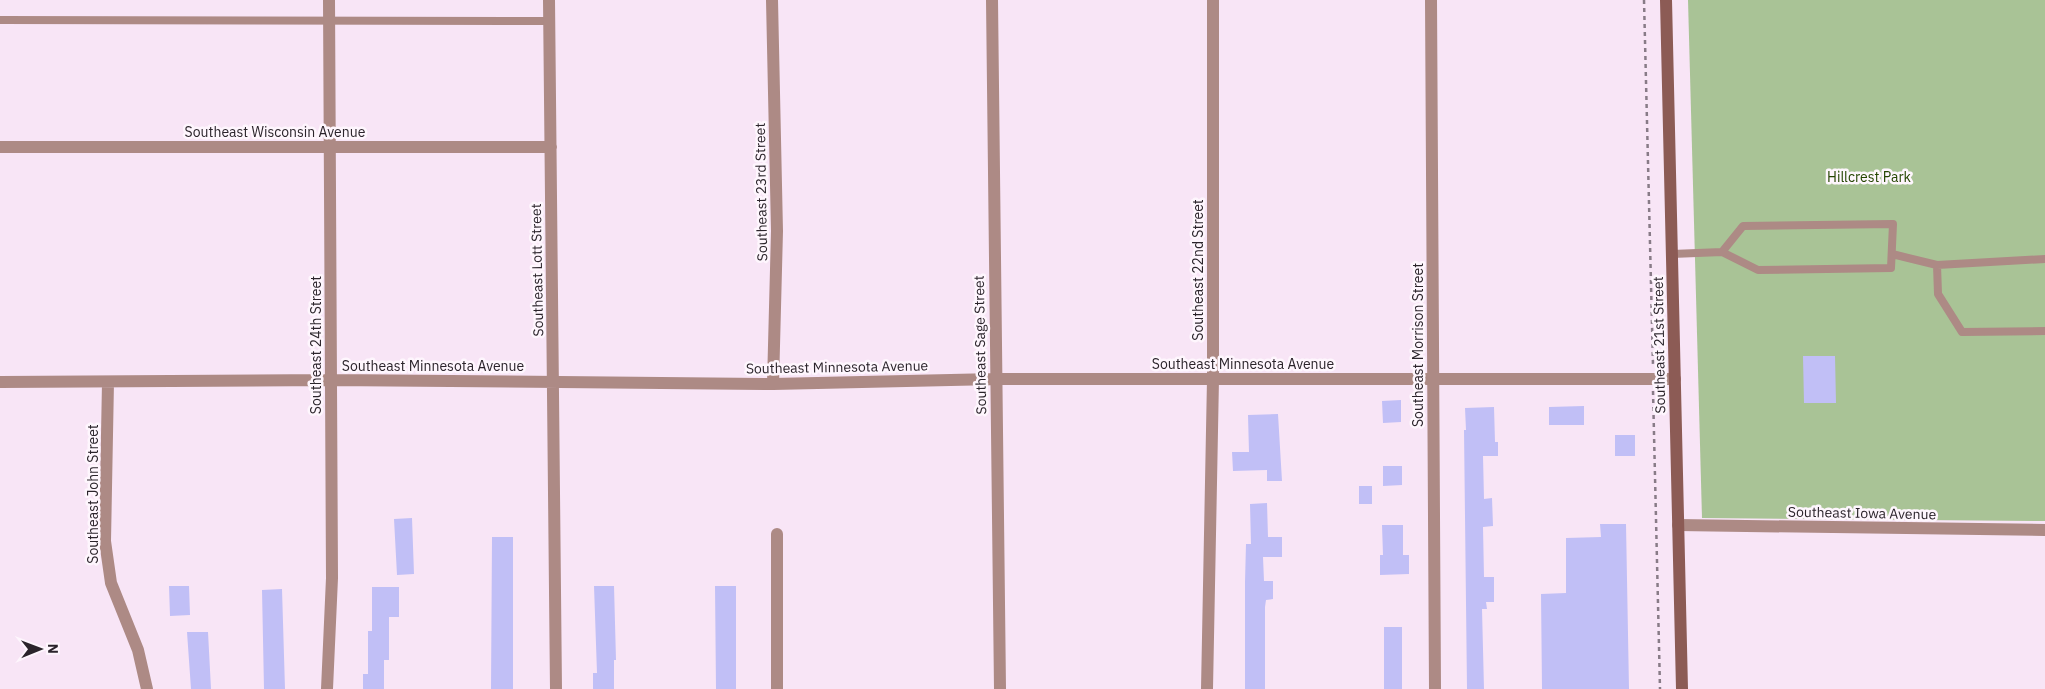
<svg xmlns="http://www.w3.org/2000/svg" width="2045" height="689" viewBox="0 0 2045 689" font-family="'IBM Plex Sans',sans-serif">
	<style>
		.green { fill: #a9c396 }
		.building { fill: #c1bff6 }
		.lines { fill: none; stroke-linecap: round; stroke-linejoin: round }
		.path { stroke: #887b87; stroke-width: 2.5; stroke-dasharray: 4 4; stroke-linecap: butt }
		.service { stroke: #ad8a85; stroke-width: 8 }
		.minor { stroke: #ad8a85; stroke-width: 12 }
		.secondary { stroke: #8c5b55; stroke-width: 12 }
		.labels { text-anchor: middle; stroke-width: 5; stroke-linejoin: round; paint-order: stroke }
		.street-label { font-size: 14px; fill: #2b242b; stroke: #fef6fd }
		.park-label { font-size: 14px; fill: #244500; stroke: #fef6fd }
	</style>
	<rect width="100%" height="100%" fill="#f8e5f6"/>
	<path class="green" d="M1688,0H2045V521L1702,518Z"/>
	<path class="building" d="M1803,356H1835L1836,403H1804Z
		M1401,400V422L1383,423L1382,401Z
		M1584,406V425H1549V407Z
		M1494,407L1495,442H1498V456H1483L1484,499L1492,498L1493,526L1483,527L1484,577H1494V602H1486L1487,609H1482L1484,689H1467L1464,430H1466L1465,408Z
		M1278,414L1282,481H1267V470L1233,471L1232,452H1249L1248,415Z
		M1615,435H1635V456H1615Z
		M1383,466H1402V485L1383,486Z
		M1359,486H1372V504H1359Z
		M1267,503L1268,537H1282V557H1263L1264,581H1273V599L1266,600L1265,607V689H1245V582L1246,544H1251L1250,504Z
		M412,518L414,574L397,575L394,519Z
		M1600,524H1626L1629,689H1542L1541,594L1566,593V538L1601,537Z
		M1382,525H1403V555H1409V574L1380,575V555H1383Z
		M492,537H513V689H491Z
		M169,586H189L190,615L170,616Z
		M594,586H614L616,660H614V689H593V673H597Z
		M715,586H736V689H716Z
		M372,587H399V617H389V660H384V689H363V674H368V631H372Z
		M282,589L285,689H264L262,590Z
		M1384,627H1402V689H1384Z
		M187,632H208L211,689H191Z"/>
	<g class="lines">
		<path class="path" d="M1644,0L1653,365
			M1653,391L1660,689"/>
		<path class="service" d="M0,20L549,21
			M1672,254L1722,252L1743,226L1893,224L1891,268L1758,270L1722,252
			M1892,254L1937,265L2045,259
			M1937,265L1938,294L1962,332L2045,331"/>
		<path class="minor" d="M549,0L556,689
			M772,0L777,231L773,384
			M992,0L1000,689
			M1431,0L1435,689
			M0,147H551
			M0,382L331,380L773,384L995,379H1675
			M108,382L105,541L111,583L138,650L147,689
			M1678,525L2045,530
			M777,534V689
			M327,689L332,578L329,0
			M1207,689L1213,379V0"/>
		<path class="secondary" d="M1666,0L1682,689"/>
	</g>
	<g class="labels">
		<g class="street-label">
			<text x="275" y="137">Southeast Wisconsin Avenue</text>
			<text transform="translate(761 192) rotate(-91)" y="5">Southeast 23rd Street</text>
			<text transform="translate(537 270) rotate(-91)" y="5">Southeast Lott Street</text>
			<text transform="translate(1198 270) rotate(-90)" y="5">Southeast 22nd Street</text>
			<text transform="translate(316 345) rotate(-90)" y="5">Southeast 24th Street</text>
			<text transform="translate(980 345) rotate(-91)" y="5">Southeast Sage Street</text>
			<text transform="translate(1418 345) rotate(-90)" y="5">Southeast Morrison Street</text>
			<text transform="translate(1659 345) rotate(-91)" y="5">Southeast 21st Street</text>
			<text x="1243" y="369">Southeast Minnesota Avenue</text>
			<text x="433" y="371">Southeast Minnesota Avenue</text>
			<text transform="translate(837 367) rotate(-1)" y="5">Southeast Minnesota Avenue</text>
			<text transform="translate(93 494) rotate(-90)" y="5">Southeast John Street</text>
			<text transform="translate(1862 513) rotate(1)" y="5">Southeast Iowa Avenue</text>
		</g>
		<g class="park-label">
			<text x="1869" y="182">Hillcrest Park</text>
		</g>
	</g>
	<g transform="translate(40 649) rotate(89)" stroke="#fef6fd" stroke-width="4" paint-order="stroke">
	<path d="M0-4L9 19L0 12L-9 19Z" fill="#2b242b"/>
	<text y="-8" font-size="14" font-weight="bold" text-anchor="middle" fill="#2b242b">N</text>
	</g>
</svg>
